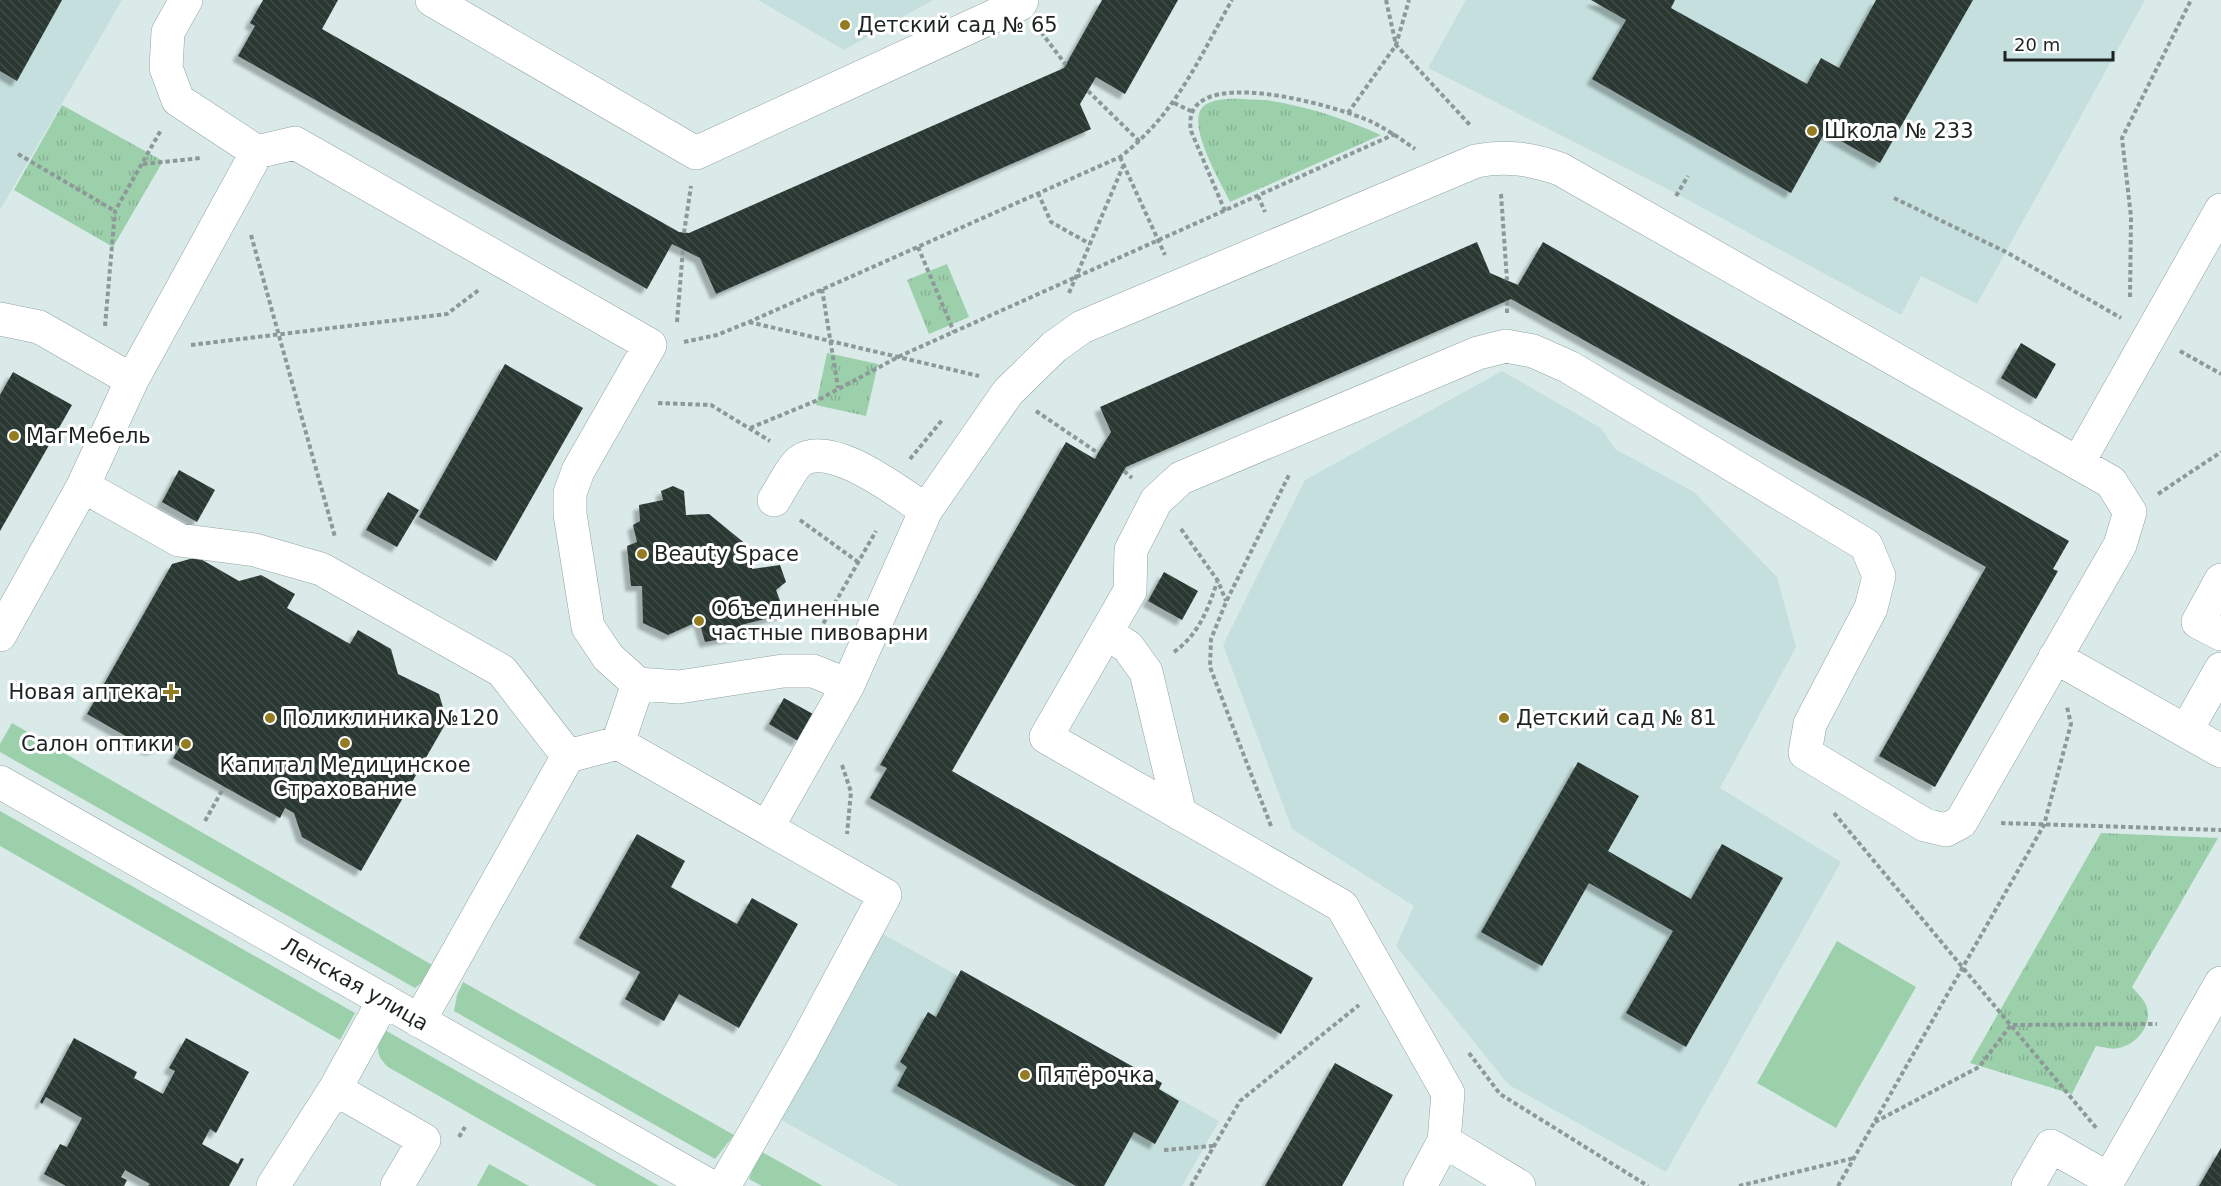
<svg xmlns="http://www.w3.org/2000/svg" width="2221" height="1186" viewBox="0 0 2221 1186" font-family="'DejaVu Sans',sans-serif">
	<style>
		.built { fill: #c5dfde }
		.green { fill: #9cd0ab }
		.park { fill: url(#park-tufts) }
		.building { fill: url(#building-back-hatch); filter: url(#shadow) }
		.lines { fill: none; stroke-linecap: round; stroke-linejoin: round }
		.minor-casing { stroke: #93a3a2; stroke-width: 34 }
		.path { stroke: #8d9999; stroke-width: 4; stroke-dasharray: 4.5 3; stroke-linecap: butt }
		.minor { stroke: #fff; stroke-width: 33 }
		.poi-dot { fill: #937c22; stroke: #fff; stroke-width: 2 }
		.labels { text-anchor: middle; stroke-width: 6; stroke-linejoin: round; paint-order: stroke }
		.poi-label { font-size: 21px; fill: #1d2323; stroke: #fff; text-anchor: start }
		.street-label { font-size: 21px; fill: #1d2323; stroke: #fff }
	</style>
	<defs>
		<pattern id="park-tufts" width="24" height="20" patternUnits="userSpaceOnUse" patternTransform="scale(1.5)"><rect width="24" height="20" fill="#9cd0ab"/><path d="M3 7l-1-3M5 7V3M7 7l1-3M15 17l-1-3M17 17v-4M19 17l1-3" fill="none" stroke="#86b293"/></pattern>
		<pattern id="building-back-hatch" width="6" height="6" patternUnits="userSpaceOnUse" patternTransform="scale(1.5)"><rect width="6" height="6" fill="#2b3733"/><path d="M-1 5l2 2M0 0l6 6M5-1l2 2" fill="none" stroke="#414b48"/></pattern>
		<filter id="shadow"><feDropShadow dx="-5.5" dy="5.5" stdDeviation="1.5" flood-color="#0004"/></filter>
	</defs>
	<rect width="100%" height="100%" fill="#d9eae9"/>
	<path class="built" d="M0,0H122L0,210Z
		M758,0H933L844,50Z
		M1466,0H2145L1977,304L1921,276L1901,315L1677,194L1428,68Z
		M1502,371L1601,428L1615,449L1694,492L1777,577L1796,647L1720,788L1841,862L1666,1172L1509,1085L1396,946L1414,906L1292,829L1223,645L1305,480Z
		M863,923L1219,1121L1182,1186H899L760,1108Z"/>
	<path class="green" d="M12,723L434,966L426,979L415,988L0,752V744Z
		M0,811L355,1013L340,1040L0,846Z
		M1837,941L1916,987L1836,1128L1757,1083Z
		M463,982L734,1135L715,1159L454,1011L457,995Z
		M383,1029L659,1186H597L388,1067C374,1054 377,1046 383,1029Z
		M760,1151L823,1186H762L749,1179Z
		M489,1164L529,1186H477Z"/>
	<path class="park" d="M1265,100C1306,106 1343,118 1381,135L1230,202C1221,182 1183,121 1205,105C1220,95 1248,100 1265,100Z
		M62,105L163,161L113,247L14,190Z
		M947,264L969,317L929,334L907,280Z
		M827,353L878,364L866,416L816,405Z
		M2101,833L2218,838L2132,987C2137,993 2143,998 2146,1005C2154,1024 2137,1044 2119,1048C2112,1050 2103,1047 2096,1046L2072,1094L1970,1063Z"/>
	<path class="building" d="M0,0H62L17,81L0,71Z
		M263,0H338L322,29L679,232L689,233L1064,68L1102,0H1178L1125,94L1096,77L1080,104L1091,129L716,294L700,258L672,244L647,289L238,56L255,26L250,23Z
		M1591,0H1675L1671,8L1807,84L1821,58L1839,68L1876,0H1973L1880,163L1825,132L1791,193L1592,79L1626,20Z
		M1477,242L1490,273L1518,285L1543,242L2069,541L2053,569L2058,571L1935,787L1879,756L1986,567L1511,299L1126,467L952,771L1313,978L1281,1034L870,798L887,768L880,765L1066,442L1095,459L1098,453L1111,432L1100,407Z
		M2021,343L2056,364L2036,399L2001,378Z
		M505,364L583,408L496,561L419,517Z
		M13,372L72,405L0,531V395Z
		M179,470L215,490L197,522L162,502Z
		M673,486L684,491L686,515L709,514L753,550L752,569L780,565L786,582L776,590L785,614L741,625L745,635L705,642L699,621L668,635L643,623L642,586H631L627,546L637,542L633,525L640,521L639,505L663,500L661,491Z
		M388,492L419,510L397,547L366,530Z
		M197,557L239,581L261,575L295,594L287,608L350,644L358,630L391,649L398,674L439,694L447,721L361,871L302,837L294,813L285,808L280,818L173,758L180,747L172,743L150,750L87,714L172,564Z
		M1164,572L1198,591L1182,620L1148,601Z
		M784,698L813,714L798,741L769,724Z
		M1578,762L1639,796L1608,851L1691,899L1722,844L1783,878L1686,1047L1626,1013L1673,931L1589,883L1542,966L1481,932Z
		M637,834L685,861L671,887L737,924L752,898L798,924L739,1028L679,994L664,1021L651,1014L625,999L640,972L579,938Z
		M961,970L1162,1083L1159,1089L1179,1101L1155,1144L1134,1132L1104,1186H1076L897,1086L907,1067L900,1062L928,1012L936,1017Z
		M74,1038L137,1072L134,1078L163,1094L175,1071L169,1068L186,1038L249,1072L216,1133L210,1129L202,1144L238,1164L241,1158L244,1159L229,1186H148L150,1184L125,1170L121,1177L127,1180L124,1186H66L44,1174L60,1144L67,1147L82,1118L46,1097L42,1104L40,1102Z
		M1335,1063L1393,1095L1342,1186H1265Z
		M2221,1148V1186H2199Z"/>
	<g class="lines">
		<g class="minor-casing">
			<path id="minor" d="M186,0L168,32L166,68L178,100L257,152L295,143L650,345L578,471L570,493V514L588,627L608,657L638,684L679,687L783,671H813L848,685
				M432,0L696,153L1020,4L1022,0
				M0,319L39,327L132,380
				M2078,463L2221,210
				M83,486L179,540L255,550L321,569L502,671L568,756
				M774,500C780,491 792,467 800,461C832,439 899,493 926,510
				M2221,580L2198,622L2221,634
				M1107,633L1128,647L1146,672L1180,814
				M0,635L83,486L132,380L257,152
				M2055,657L2221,751
				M2186,731L2221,669
				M618,743L638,684
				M0,782L710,1186
				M768,826L848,685L926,510L1008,392L1054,347L1082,327L1476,161C1506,155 1531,159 1560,169L2111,482L2130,512L2120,545L1961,822L1946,830L1925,825L1805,753L1810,724L1871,608L1879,576L1866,545L1569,367L1533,351L1506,346L1478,353L1181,478L1156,501L1131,550L1130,591L1046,737L1342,906L1448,1093L1444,1141L1420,1186
				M419,1021L568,756L618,743L885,895L803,1048L724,1186
				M335,1089L424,1140L397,1186
				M1444,1141L1519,1186
				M273,1186L335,1089L384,1000
				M2028,1186L2051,1146L2109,1179
				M2105,1186L2221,983"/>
		</g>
		<path class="path" d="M1386,0L1396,45L1470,125
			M1041,32L1066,65
			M1088,91L1140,142
			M1174,103L1191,111
			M1348,113L1396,45L1409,0
			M18,154L115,211
			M1120,157L1165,255
			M143,164L201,158
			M1038,193L1051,222L1090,244
			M1501,194L1507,280
			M1258,196L1265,212
			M1676,196L1688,176
			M1894,198L2006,252L2121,318
			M1225,211L1191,131C1178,59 1340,107 1372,122C1388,130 1401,139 1415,149
			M684,233L691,186
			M251,235L335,537
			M918,247L954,332
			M822,289L838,388
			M1069,293L1124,164
			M2130,297L2131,217L2122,138L2191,0
			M1507,313V300
			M677,322L683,249
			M749,322L979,376
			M105,326L115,211L161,130
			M684,342L717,335L749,322L1120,157C1176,114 1198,60 1232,0
			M191,345L447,314L480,289
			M2180,351L2221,374
			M658,403L711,405L770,441
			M1036,411L1098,453
			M750,428L818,400L900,356L1395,134
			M910,459L943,419
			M1124,471L1132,478
			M2158,494L2221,452
			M800,520L858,562
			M1181,529L1218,581L1226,601
			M820,638L823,624L876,531
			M1174,652C1198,635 1208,610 1217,582
			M842,765L851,792L847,834
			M1834,813L2098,1130
			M205,821L224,787
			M2001,823L2221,830
			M1271,826L1210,667L1211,639L1226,602L1290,473
			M1469,1053L1500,1094L1648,1186
			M1875,1122L1979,1067L2011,1025L2157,1024
			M459,1137L465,1127
			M1164,1150L1213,1146
			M1191,1186L1240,1101L1359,1005
			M1739,1186L1854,1158
			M1838,1186L2044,825L2071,724L2067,707"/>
		<use href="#minor" class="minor"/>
	</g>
	<g class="poi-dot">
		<circle cx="845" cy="25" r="6"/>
		<circle cx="1812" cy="131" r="6"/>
		<circle cx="14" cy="436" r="6"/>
		<circle cx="642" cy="554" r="6"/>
		<circle cx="699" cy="621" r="6"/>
		<path d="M168 683h6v6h6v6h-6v6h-6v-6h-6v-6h6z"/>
		<circle cx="270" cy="718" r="6"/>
		<circle cx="1504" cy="718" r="6"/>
		<circle cx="345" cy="743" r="6"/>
		<circle cx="186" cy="744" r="6"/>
		<circle cx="1025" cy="1075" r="6"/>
	</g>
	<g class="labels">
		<g class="poi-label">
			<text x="857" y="32">Детский сад № 65</text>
			<text x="1824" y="138">Школа № 233</text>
			<text x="26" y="443">МагМебель</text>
			<text x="654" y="561">Beauty Space</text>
			<text x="711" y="616">Объединенные<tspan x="711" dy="24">частные пивоварни</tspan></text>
			<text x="159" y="699" text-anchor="end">Новая аптека</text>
			<text x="282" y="725">Поликлиника №120</text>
			<text x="1516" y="725">Детский сад № 81</text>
			<text x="174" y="751" text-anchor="end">Салон оптики</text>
			<text x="345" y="772" text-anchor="middle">Капитал Медицинское<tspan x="345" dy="24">Страхование</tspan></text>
			<text x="1037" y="1082">Пятёрочка</text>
		</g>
		<g class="street-label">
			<text transform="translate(355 984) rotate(30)" y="7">Ленская улица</text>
		</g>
	</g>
	<path d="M2005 51v9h108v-9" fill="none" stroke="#1d2323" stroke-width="3"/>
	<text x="2014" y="51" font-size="18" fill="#1d2323" stroke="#ffffff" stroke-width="4.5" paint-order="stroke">20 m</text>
</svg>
